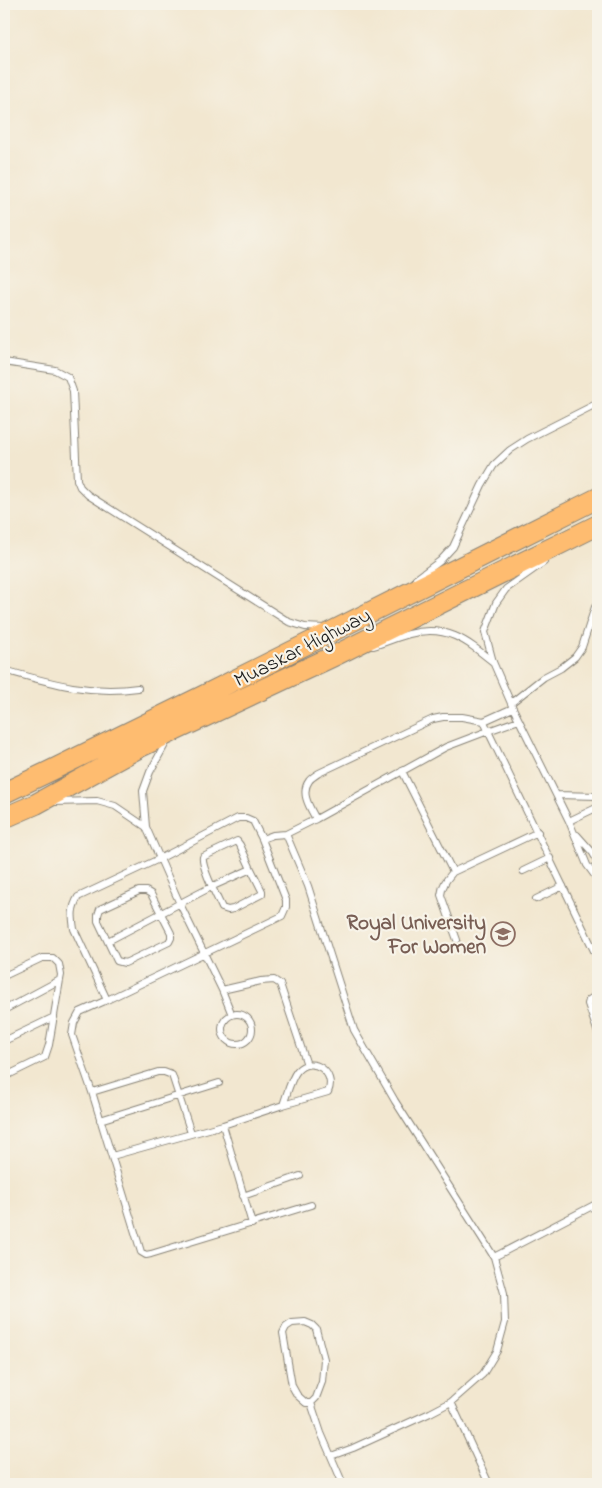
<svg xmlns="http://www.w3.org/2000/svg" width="602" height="1488" viewBox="0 0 602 1488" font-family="'Indie Flower',sans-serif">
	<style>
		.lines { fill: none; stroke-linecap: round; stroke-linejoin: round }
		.service-casing { stroke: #878276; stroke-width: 8 }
		.primary-casing { stroke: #878276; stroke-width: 22 }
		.service { stroke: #fff; stroke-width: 6 }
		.primary { stroke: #febc70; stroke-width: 20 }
		.labels { text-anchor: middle; stroke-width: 4.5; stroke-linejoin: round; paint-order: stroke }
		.street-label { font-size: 21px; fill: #1c1c1c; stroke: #f7f3e8 }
		.education-label { font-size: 21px; font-weight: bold; fill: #785e54; stroke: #f7f3e8; text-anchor: end }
	</style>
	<rect width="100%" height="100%" fill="#f7f3e8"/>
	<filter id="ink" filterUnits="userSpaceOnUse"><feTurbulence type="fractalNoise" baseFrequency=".02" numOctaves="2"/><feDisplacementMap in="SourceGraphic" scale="10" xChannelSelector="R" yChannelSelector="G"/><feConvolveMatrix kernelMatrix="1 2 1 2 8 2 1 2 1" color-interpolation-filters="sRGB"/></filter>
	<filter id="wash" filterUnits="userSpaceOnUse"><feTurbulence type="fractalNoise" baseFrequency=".0096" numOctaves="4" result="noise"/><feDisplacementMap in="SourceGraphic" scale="20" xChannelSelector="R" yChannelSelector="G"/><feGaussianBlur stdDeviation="1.12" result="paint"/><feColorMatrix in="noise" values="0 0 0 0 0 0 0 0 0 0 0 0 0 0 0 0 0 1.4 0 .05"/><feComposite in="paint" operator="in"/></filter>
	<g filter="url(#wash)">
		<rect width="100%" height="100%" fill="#f2e7d0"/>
	</g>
	<g filter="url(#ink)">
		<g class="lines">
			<g class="service-casing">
				<path id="service" d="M4,362L55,370L68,377L73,391L77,480L80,487L88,495L289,622L305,627L324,628
					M544,562L506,589L496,603L485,632L493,662L513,708L569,821L587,865L598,880
					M416,579L440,561L453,547L482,485L494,465L510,450L527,439L598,403
					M373,646C385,643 397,637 409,634C446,624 466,640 493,662
					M4,670C50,683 90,695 138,688
					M511,703L544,677L561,668L575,657L582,647L595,607L598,604
					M519,720L488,731L598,959
					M167,741L150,772L143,791L146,827L180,904L222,990L232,1015
					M402,771L453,872C447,879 442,885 441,895L457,940
					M557,795L598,796
					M52,802L97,801L115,806L146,827
					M316,819C310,808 300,793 309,781C311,778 316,775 319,773L433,719L443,717H462L484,721L513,708
					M569,821L598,807
					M286,834L316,819L446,747L488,731L484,721
					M577,835L593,853L598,862
					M262,839L273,835L286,834L308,886L354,1030L395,1101L494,1257L504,1293L505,1322L497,1351L483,1374L451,1402L430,1413L353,1448L331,1456
					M523,871L550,858
					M453,872L538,832
					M139,891H146L151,894L171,933V938L169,942L125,963L117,961L98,921V915L100,909Z
					M536,899L563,886
					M108,941L213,886L251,869L262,891V894L233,909L228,910L222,908C217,897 201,867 203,857L237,841L240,845L251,869
					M4,976L42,958H53L59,964L61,975L60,980L49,1045L45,1057L4,1077
					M222,990L261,981L274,980L280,984L307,1065
					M598,994L589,1000L588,1004L598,1033
					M107,1000L74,929C72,916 71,909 78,897L161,858L238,818H246L253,821L262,839L286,900V907L282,916L107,1000L80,1012L74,1023L72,1035L92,1092L141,1252L146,1255L151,1254L311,1205
					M4,1010L60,980
					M222 1029a15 15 0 1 1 30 0a15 15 0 1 1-30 0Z
					M4,1041L54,1017
					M92,1092L158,1072H164L172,1075L191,1133
					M100,1120L219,1083
					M223,1125L252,1224
					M112,1156L223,1125L283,1105L328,1092C337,1073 312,1054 297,1071C290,1080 287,1095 283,1105
					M243,1196L300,1176
					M494,1257L598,1203
					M451,1402L489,1484
					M311,1403L316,1398L322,1382L324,1359L316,1329L312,1325L305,1322L292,1323L286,1327L283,1333L292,1386L297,1395L306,1403H311L321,1433L343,1484"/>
			</g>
			<g class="primary-casing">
				<path id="primary" d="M4,793L52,770L209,693L598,498
					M4,818L36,804L140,747L336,655L598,525"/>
			</g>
			<use href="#service" class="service"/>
			<use href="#primary" class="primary"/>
		</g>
	</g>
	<defs>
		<g id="university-ring" transform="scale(1.25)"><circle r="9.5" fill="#f7f3e8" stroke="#8d6e63" stroke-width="1.5"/><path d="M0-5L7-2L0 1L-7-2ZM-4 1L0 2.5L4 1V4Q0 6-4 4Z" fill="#8d6e63"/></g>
	</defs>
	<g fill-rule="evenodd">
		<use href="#university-ring" x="503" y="934"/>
	</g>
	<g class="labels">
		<g class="street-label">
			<text transform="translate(302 647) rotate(-27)" y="7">Muaskar Highway</text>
		</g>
		<g class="education-label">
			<text x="486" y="929">Royal University<tspan x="486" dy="24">For Women</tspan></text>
		</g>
	</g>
	<rect width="602" height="1488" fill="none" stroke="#f7f3e8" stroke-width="20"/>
</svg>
